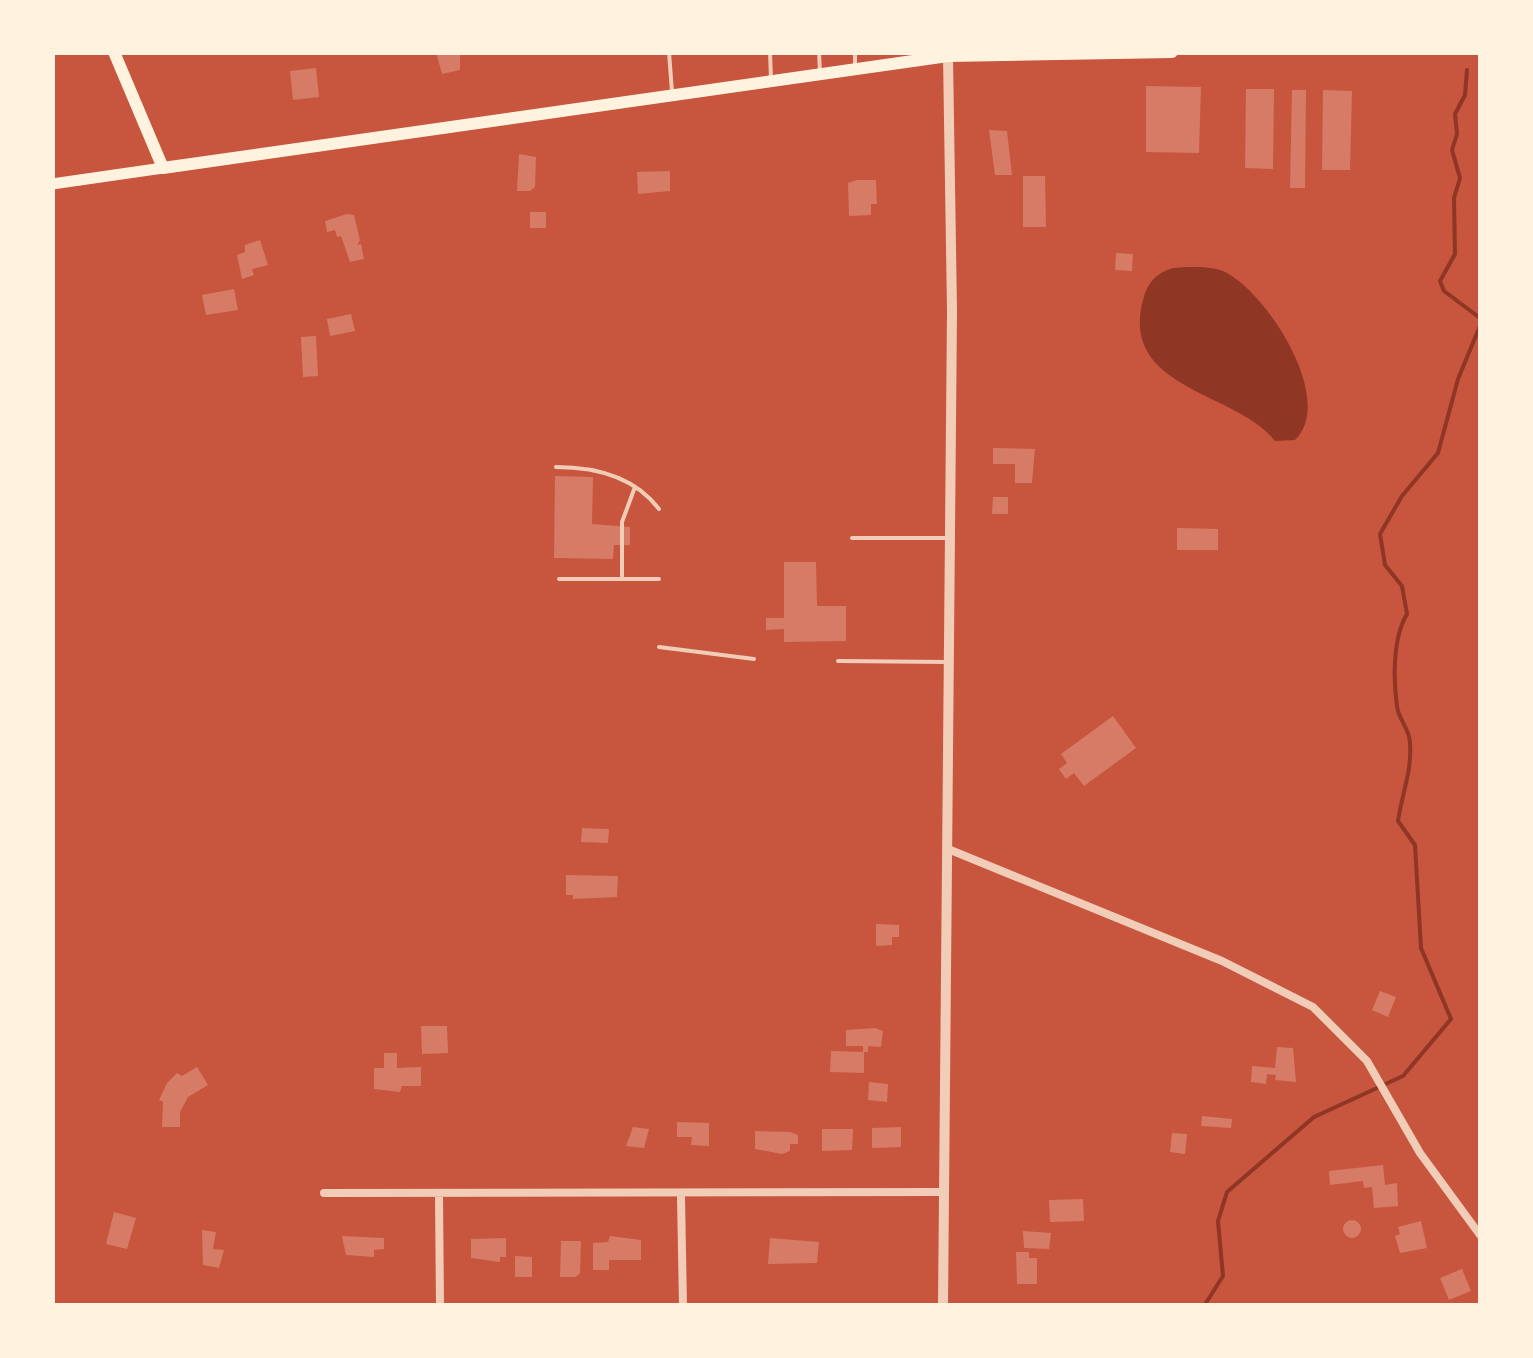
<svg xmlns="http://www.w3.org/2000/svg" width="1533" height="1358" viewBox="0 0 1533 1358" font-family="Roboto,sans-serif">
	<style>
		.water { fill: #8f3625 }
		.lines { fill: none; stroke-linecap: round; stroke-linejoin: round }
		.stream { stroke: #8f3625; stroke-width: 4 }
		.building { fill: #d67c66 }
		.service { stroke: #f1ccb7; stroke-width: 4 }
		.minor { stroke: #f1ccb7; stroke-width: 8 }
		.tertiary { stroke: #f1ccb7; stroke-width: 10 }
		.secondary { stroke: #fff3e0; stroke-width: 11 }
		.primary { stroke: #fff3e0; stroke-width: 12 }
	</style>
	<rect width="100%" height="100%" fill="#c8553d"/>
	<path class="water" d="M1173,268C1190,267 1212,265 1227,273C1268,295 1336,400 1295,440L1275,441C1236,391 1119,390 1143,300C1147,283 1156,273 1173,268Z"/>
	<g class="lines">
		<path class="stream" d="M1467,70L1465,95L1455,114L1457,134L1452,150L1460,178L1454,198L1455,254L1440,281L1444,291L1480,318
			M1204,1306L1223,1276L1218,1221L1227,1192L1314,1117L1403,1076L1451,1019L1421,948L1415,845L1398,821C1402,793 1412,772 1410,743C1410,729 1398,719 1397,706C1393,678 1393,637 1407,614L1402,586L1385,565L1380,534L1402,496L1438,453L1458,379L1480,326"/>
	</g>
	<path class="building" d="M436,52H460V70L442,74Z
		M316,68L319,97L293,100L290,71Z
		M1146,86L1201,87L1199,153L1146,152Z
		M1246,89H1274L1273,169L1245,168Z
		M1292,90H1306L1305,188H1290Z
		M1323,90L1352,91L1350,170H1322Z
		M989,130L1007,131L1012,175H995Z
		M519,154L536,157L535,187L530,191H517Z
		M670,171V191L638,194L637,172Z
		M1023,176H1045L1046,227H1023Z
		M857,180H876L877,204H871V215L849,216L848,183Z
		M530,212H546V228H530Z
		M347,214L354,215L360,240L357,245L361,244L364,259L350,262L341,236L337,237L335,230L327,232L325,221Z
		M260,240L268,265L252,269L254,275L242,279L237,255L245,252V245Z
		M1116,253L1133,254L1132,271L1115,270Z
		M234,289L238,310L206,315L202,295Z
		M351,314L355,331L330,336L327,319Z
		M316,336L318,376L303,377L301,337Z
		M993,448L1035,449L1032,483H1015V464H993Z
		M555,476L593,477L592,524L630,527V545H614L613,559L554,558Z
		M993,497H1008V514H992Z
		M1177,528L1218,529V550H1177Z
		M784,562H816L817,606H846V641L784,642V629L766,630V618H784Z
		M1113,716L1136,748L1084,786L1074,773L1066,779L1059,769L1067,763L1061,754Z
		M582,828L609,829L608,843L581,842Z
		M566,875L618,876L617,897L573,899V895H566Z
		M876,924L899,925V937H892V945L876,946Z
		M1380,991L1396,997L1388,1017L1372,1010Z
		M421,1026H447L448,1053L422,1054Z
		M875,1028L883,1031L881,1047L868,1046V1052H863V1046H846V1030Z
		M1277,1047L1293,1048L1296,1082L1275,1080L1276,1075L1267,1074L1266,1084L1251,1082L1252,1066L1275,1068Z
		M831,1051L864,1052V1073L830,1072Z
		M384,1053H397V1068L421,1067V1086H402L400,1092L374,1089V1068H384Z
		M197,1067L208,1085L188,1097L180,1112V1127H162L163,1102L159,1100L167,1083L177,1073L182,1076Z
		M869,1082L888,1084L887,1102L868,1100Z
		M1202,1116L1232,1119L1231,1128L1201,1126Z
		M677,1122L709,1123V1146L691,1145L692,1137H677Z
		M633,1127L649,1129L644,1148L626,1146Z
		M901,1127V1147L872,1148V1128Z
		M822,1129H853L852,1150L822,1151Z
		M755,1131L790,1132L798,1135V1144H790V1151L782,1154L755,1149Z
		M1172,1133L1187,1134L1185,1154L1170,1152Z
		M1383,1165L1385,1185L1397,1183L1398,1206L1374,1208L1372,1187L1364,1188L1363,1181L1330,1185L1329,1171Z
		M1083,1199L1084,1221L1050,1222L1049,1200Z
		M114,1212L136,1218L127,1249L106,1244Z
		M1343 1229a9 9 0 1 1 18 0a9 9 0 1 1-18 0Z
		M1421,1221L1427,1248L1400,1253L1395,1236L1400,1234L1398,1227Z
		M202,1230L216,1232L213,1249L224,1250L219,1268L203,1265Z
		M1023,1231L1051,1233L1049,1249L1024,1248Z
		M342,1236L384,1238V1249L374,1250V1257L346,1255Z
		M610,1236L641,1240V1260H609V1270H593V1243L608,1242Z
		M506,1238V1257H500V1262L471,1258V1239Z
		M770,1238L819,1242L817,1263L768,1264Z
		M561,1241H581L580,1273L576,1277H560Z
		M1016,1252H1029V1258H1037V1284H1017Z
		M515,1256L532,1257V1277H515Z
		M1462,1269L1471,1291L1449,1300L1440,1278Z"/>
	<g class="lines">
		<path class="service" d="M669,52L672,92
			M770,52L771,79
			M819,52L820,73
			M855,52V63
			M556,467C595,467 634,476 659,509
			M852,538H946
			M559,579H659
			M622,579V522L635,487
			M659,647L754,659
			M838,661L948,662"/>
		<path class="minor" d="M948,849L1222,961L1313,1007L1367,1061L1420,1153L1480,1235
			M324,1193L944,1192
			M439,1195L440,1306
			M681,1196L683,1306"/>
		<path class="tertiary" d="M943,1306L952,311L948,56"/>
		<path class="secondary" d="M52,184L163,168"/>
		<path class="primary" d="M114,52L163,168L948,56L1172,52"/>
	</g>
	<rect width="1533" height="1358" fill="none" stroke="#fff3e0" stroke-width="110"/>
</svg>
